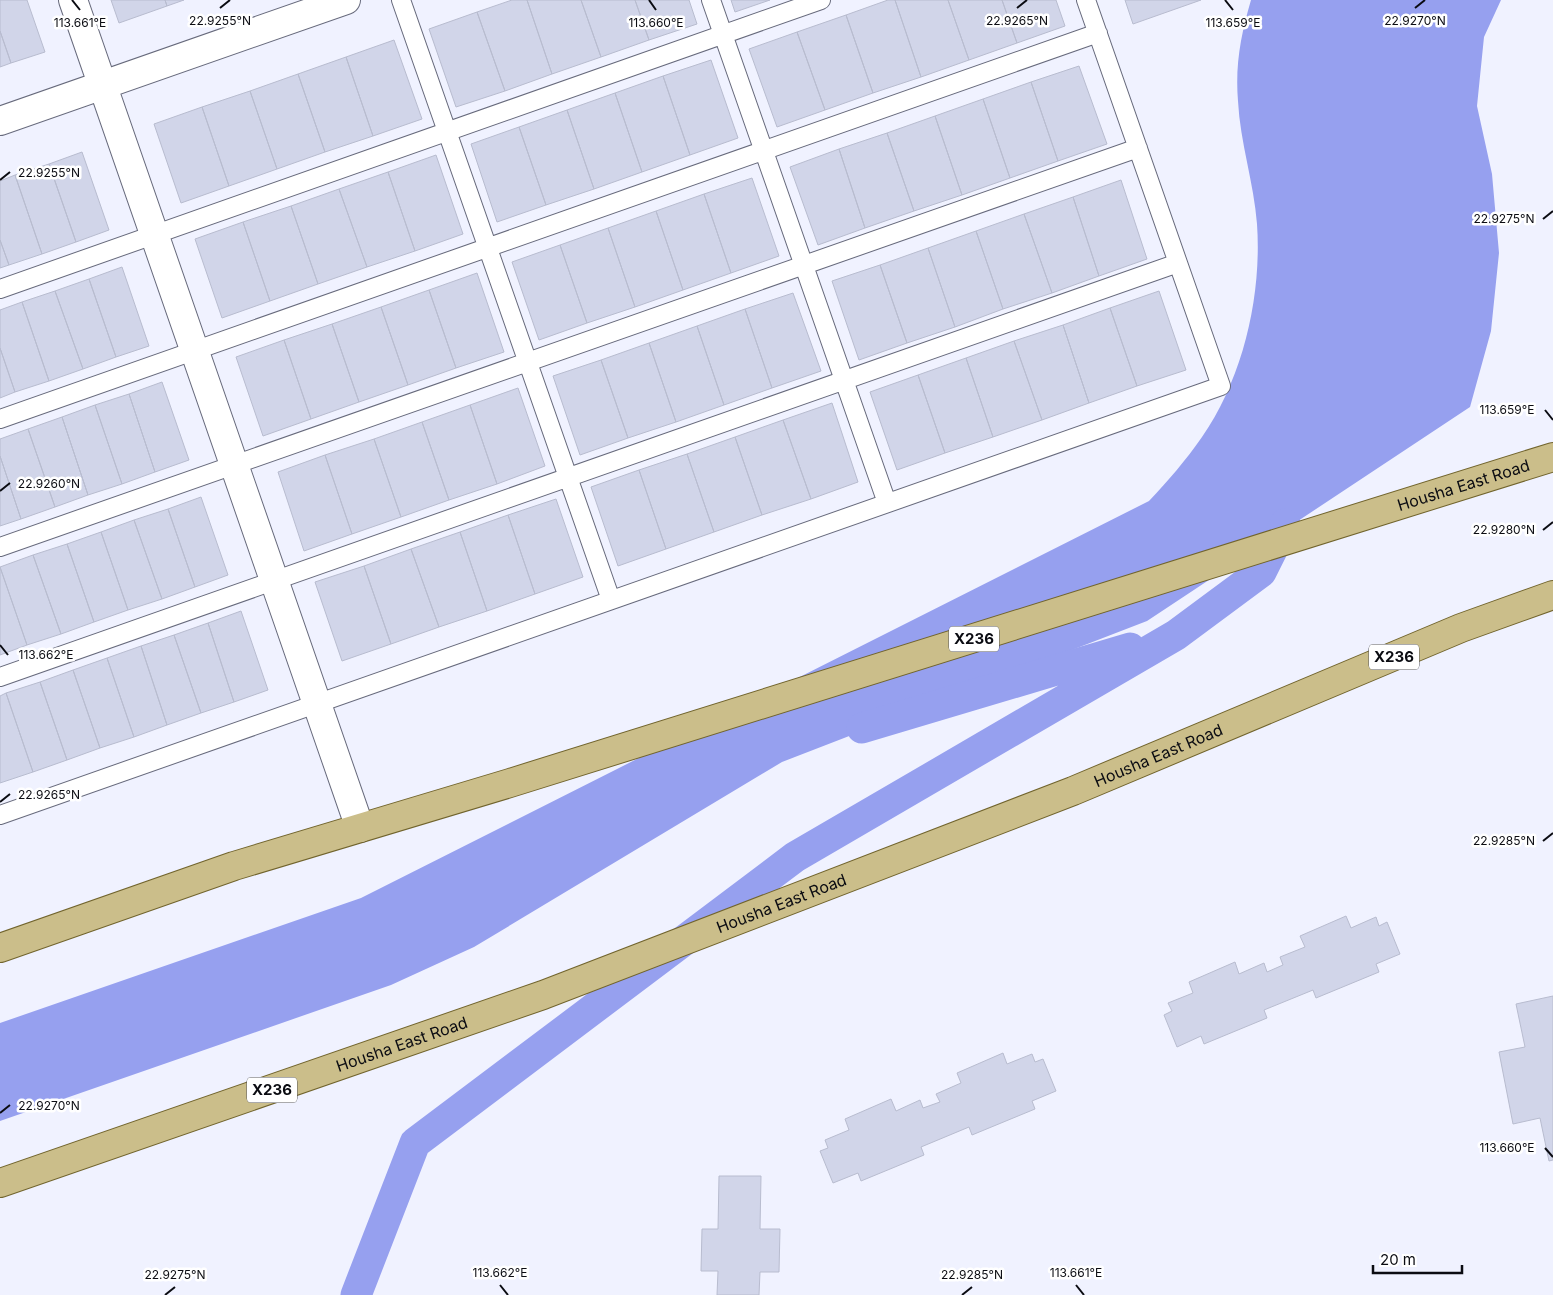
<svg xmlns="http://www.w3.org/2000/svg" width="1553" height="1295" viewBox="0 0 1553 1295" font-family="Inter,sans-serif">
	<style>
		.water { fill: #96a0ef }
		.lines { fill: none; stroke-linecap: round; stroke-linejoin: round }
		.canal { stroke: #96a0ef; stroke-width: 31 }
		.building { fill: #d1d5e9; stroke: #b8bccf }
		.lane-casing { stroke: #676a7c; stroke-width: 20 }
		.street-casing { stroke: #676a7c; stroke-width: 30 }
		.primary-casing { stroke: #71642d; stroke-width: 30 }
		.lane { stroke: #fff; stroke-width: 18 }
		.street { stroke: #fff; stroke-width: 28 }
		.primary { stroke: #cbbe8a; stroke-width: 28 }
		.ticks { fill: none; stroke: #0b0c12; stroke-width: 2 }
		.labels { text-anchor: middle; stroke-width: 5; stroke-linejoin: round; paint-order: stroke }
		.shield { fill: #fff; stroke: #545559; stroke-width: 1 }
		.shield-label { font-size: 15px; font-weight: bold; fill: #0b0c12 }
		.street-label { font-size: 16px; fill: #0b0c12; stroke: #fff }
		.ticks-label { font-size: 12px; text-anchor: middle; fill: #0b0c12; stroke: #fff; stroke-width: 5; stroke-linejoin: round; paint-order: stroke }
	</style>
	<rect width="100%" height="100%" fill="#f0f2ff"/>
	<path class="water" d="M1251,0H1501L1484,37L1477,106L1492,174L1499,253L1491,331L1470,407L1147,621L782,762L474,947L391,985L0,1121V1023L361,898L1149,501C1168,481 1186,460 1202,437C1243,378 1262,296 1257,224C1254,183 1240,142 1238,101C1235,65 1241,34 1251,0Z"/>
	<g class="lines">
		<path class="canal" d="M862,728L1130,648
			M356,1295L415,1143L795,857L1176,635L1261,572L1285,524"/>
	</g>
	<path class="building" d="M0,0H27L45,52L11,63L0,31Z
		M111,0H165L167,6L119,23Z
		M165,0H184L167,6Z
		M512,0H527L552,74L505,91L477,12Z
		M527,0H581L601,57L552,74Z
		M581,0H635L649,40L601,57Z
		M635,0H689L697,24L649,40Z
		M731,0H770L735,12Z
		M888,0H895L921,77L873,93L846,15Z
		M895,0H948L969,60L921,77Z
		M948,0H1002L1017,43L969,60Z
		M1002,0H1056L1065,26L1017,43Z
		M1125,0H1201L1133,24Z
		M477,12L505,91L456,107L429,29Z
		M846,15L873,93L825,110L797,32Z
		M0,31L11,63L0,67Z
		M797,32L825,110L777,127L749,49Z
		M394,40L422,119L373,136L346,57Z
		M346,57L373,136L325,152L298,74Z
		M711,60L738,138L690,155L663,76Z
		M1079,66L1107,144L1058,161L1031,82Z
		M298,74L325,152L277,169L250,91Z
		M663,76L690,155L642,172L615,93Z
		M1031,82L1058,161L1010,178L983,99Z
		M250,91L277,169L229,186L202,107Z
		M615,93L642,172L594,189L567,110Z
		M983,99L1010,178L962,195L935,116Z
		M202,107L229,186L181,203L154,124Z
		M567,110L594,189L546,205L519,127Z
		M935,116L962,195L914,211L887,133Z
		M519,127L546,205L497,222L471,144Z
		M887,133L914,211L865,228L839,149Z
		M839,149L865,228L818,245L790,167Z
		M82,152L109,230L76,242L49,164Z
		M436,155L463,234L415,251L388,172Z
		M49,164L76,242L42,254L15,175Z
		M388,172L415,251L367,267L339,189Z
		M15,175L42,254L9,265L0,240V181Z
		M752,178L779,256L731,273L704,194Z
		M1121,180L1147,259L1099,276L1073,197Z
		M339,189L367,267L318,284L291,206Z
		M704,194L731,273L683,290L656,211Z
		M1073,197L1099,276L1052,293L1024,214Z
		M291,206L318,284L270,301L243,222Z
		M656,211L683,290L635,307L608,228Z
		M1024,214L1052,293L1003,309L976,231Z
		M243,222L270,301L222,318L195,239Z
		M608,228L635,307L587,323L560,245Z
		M976,231L1003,309L955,327L928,248Z
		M0,240L9,265L0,268Z
		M560,245L587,323L539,340L512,262Z
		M928,248L955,327L907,343L880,265Z
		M880,265L907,343L859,360L832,281Z
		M122,267L149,346L116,357L89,279Z
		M477,273L504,352L456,368L429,290Z
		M89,279L116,357L83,369L55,291Z
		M429,290L456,368L408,385L381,307Z
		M55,291L83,369L49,381L22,302Z
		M1159,291L1186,370L1137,386L1110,308Z
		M793,293L821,371L772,388L745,309Z
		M22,302L49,381L15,392L0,348V310Z
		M381,307L408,385L359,402L332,324Z
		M1110,308L1137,386L1089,403L1063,325Z
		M745,309L772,388L724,405L697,326Z
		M332,324L359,402L311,419L284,340Z
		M1063,325L1089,403L1042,420L1014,341Z
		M697,326L724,405L676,422L649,343Z
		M284,340L311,419L263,436L236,357Z
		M1014,341L1042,420L993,437L966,358Z
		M649,343L676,422L628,438L601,360Z
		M0,348L15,392L0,398Z
		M966,358L993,437L945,453L918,375Z
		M601,360L628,438L580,455L553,376Z
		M918,375L945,453L897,470L870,392Z
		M162,382L189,460L155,472L129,394Z
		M518,388L545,466L497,484L470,405Z
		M129,394L155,472L122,484L95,405Z
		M832,403L858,482L811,499L783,420Z
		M95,405L122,484L88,495L62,417Z
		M470,405L497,484L449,500L422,422Z
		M62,417L88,495L55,507L28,429Z
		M783,420L811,499L762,515L735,437Z
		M422,422L449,500L401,517L374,439Z
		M28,429L55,507L21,519L0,456V439Z
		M735,437L762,515L714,532L687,454Z
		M374,439L401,517L352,534L325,455Z
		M687,454L714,532L666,549L639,470Z
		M325,455L352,534L304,551L278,472Z
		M0,456L21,519L0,526Z
		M639,470L666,549L618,566L591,487Z
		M201,497L228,575L195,587L168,509Z
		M556,499L583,577L535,594L508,515Z
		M168,509L195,587L162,599L134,520Z
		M508,515L535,594L487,611L460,532Z
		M134,520L162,599L128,610L101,532Z
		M101,532L128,610L94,622L67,544Z
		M460,532L487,611L439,627L411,549Z
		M67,544L94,622L61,634L33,555Z
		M411,549L439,627L391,644L364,566Z
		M33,555L61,634L27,645L0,567Z
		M364,566L391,644L342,661L315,582Z
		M0,567L27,645L0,655Z
		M241,611L268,690L234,702L208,623Z
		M208,623L234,702L201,713L174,635Z
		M174,635L201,713L167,725L141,646Z
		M141,646L167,725L134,737L107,658Z
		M107,658L134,737L100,748L73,670Z
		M73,670L100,748L67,760L40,682Z
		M40,682L67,760L33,772L6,693Z
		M6,693L33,772L0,783V696Z
		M1346,916L1351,928L1376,917L1379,926L1387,922L1400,954L1376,964L1379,972L1316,998L1313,990L1264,1010L1267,1018L1204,1044L1201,1036L1177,1047L1164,1015L1172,1011L1168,1003L1193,993L1189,982L1235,962L1239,974L1264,963L1267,972L1283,965L1280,957L1305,947L1300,936Z
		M1553,996V1160L1549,1161L1540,1118L1513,1124L1499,1052L1525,1047L1516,1004Z
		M1003,1053L1007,1064L1032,1054L1035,1062L1043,1059L1056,1091L1032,1101L1035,1109L972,1135L969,1127L921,1147L924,1155L861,1181L858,1173L833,1183L820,1151L828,1148L825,1140L849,1130L845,1119L891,1099L896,1111L920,1100L923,1108L940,1102L936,1094L961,1083L957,1073Z
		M719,1176H761L760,1229H780L779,1272H760L759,1295H717L718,1271H701L702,1229H718Z"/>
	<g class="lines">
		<g class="lane-casing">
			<path id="lane" d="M401,0L611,600
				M711,0L887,503
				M0,289L821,0
				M0,419L1098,33
				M0,547L1138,148
				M0,677L1178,263
				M0,815L1221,386L1086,0"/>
		</g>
		<g class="street-casing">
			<path id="street" d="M73,0L360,828
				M0,121L346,0"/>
		</g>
		<g class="primary-casing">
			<g id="primary">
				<path id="s1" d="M0,948L234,866L510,783L1553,457"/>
				<path id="s2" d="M0,1183L543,995L1073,791L1461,628L1553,595"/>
			</g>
		</g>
		<use href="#lane" class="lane"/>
		<use href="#street" class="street"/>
		<use href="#primary" class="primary"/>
	</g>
	<path class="ticks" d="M72,0L80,10M649,0L656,10M1225,0L1233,10M220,8L230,0M1017,8L1027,0M1415,8L1425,0M0,180L10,172M1543,219L1553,211M1545,410L1553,420M0,491L10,483M1543,530L1553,522M0,645L8,655M0,802L10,794M1543,841L1553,833M0,1113L10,1105M1545,1148L1553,1157M500,1285L508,1295M1076,1285L1084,1295M165,1295L175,1287M962,1295L972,1287"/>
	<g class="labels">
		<g class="shield">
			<rect x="949" y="626.5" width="50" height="25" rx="4"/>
			<rect x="1369" y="644.5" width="50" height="25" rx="4"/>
			<rect x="247" y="1077.5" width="50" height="25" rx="4"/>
		</g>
		<g class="shield-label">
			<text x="974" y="644">X236</text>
			<text x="1394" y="662">X236</text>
			<text x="272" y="1095">X236</text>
		</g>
		<g class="street-label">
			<text dy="6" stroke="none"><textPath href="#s1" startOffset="1535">Housha East Road</textPath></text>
			<text dy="6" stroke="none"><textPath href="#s2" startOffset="1235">Housha East Road</textPath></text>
			<text dy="6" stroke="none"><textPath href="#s2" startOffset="830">Housha East Road</textPath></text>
			<text dy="6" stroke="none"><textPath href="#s2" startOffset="425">Housha East Road</textPath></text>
		</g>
	</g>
	<g class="ticks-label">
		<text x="220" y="25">22.9255°N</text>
		<text x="1017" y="25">22.9265°N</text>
		<text x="1415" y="25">22.9270°N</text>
		<text x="80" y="27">113.661°E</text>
		<text x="656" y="27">113.660°E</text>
		<text x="1233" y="27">113.659°E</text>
		<text x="49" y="177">22.9255°N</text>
		<text x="1504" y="223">22.9275°N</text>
		<text x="1507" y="414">113.659°E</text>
		<text x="49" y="488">22.9260°N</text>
		<text x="1504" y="534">22.9280°N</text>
		<text x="46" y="659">113.662°E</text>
		<text x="49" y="799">22.9265°N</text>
		<text x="1504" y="845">22.9285°N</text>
		<text x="49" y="1110">22.9270°N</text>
		<text x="1507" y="1152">113.660°E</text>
		<text x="500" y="1277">113.662°E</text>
		<text x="1076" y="1277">113.661°E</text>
		<text x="175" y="1279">22.9275°N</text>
		<text x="972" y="1279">22.9285°N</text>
	</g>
	<path d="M1373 1265v8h89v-8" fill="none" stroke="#0b0c12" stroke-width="2.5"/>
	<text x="1380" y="1265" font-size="15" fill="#0b0c12" stroke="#ffffff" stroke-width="4" paint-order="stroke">20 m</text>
</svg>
